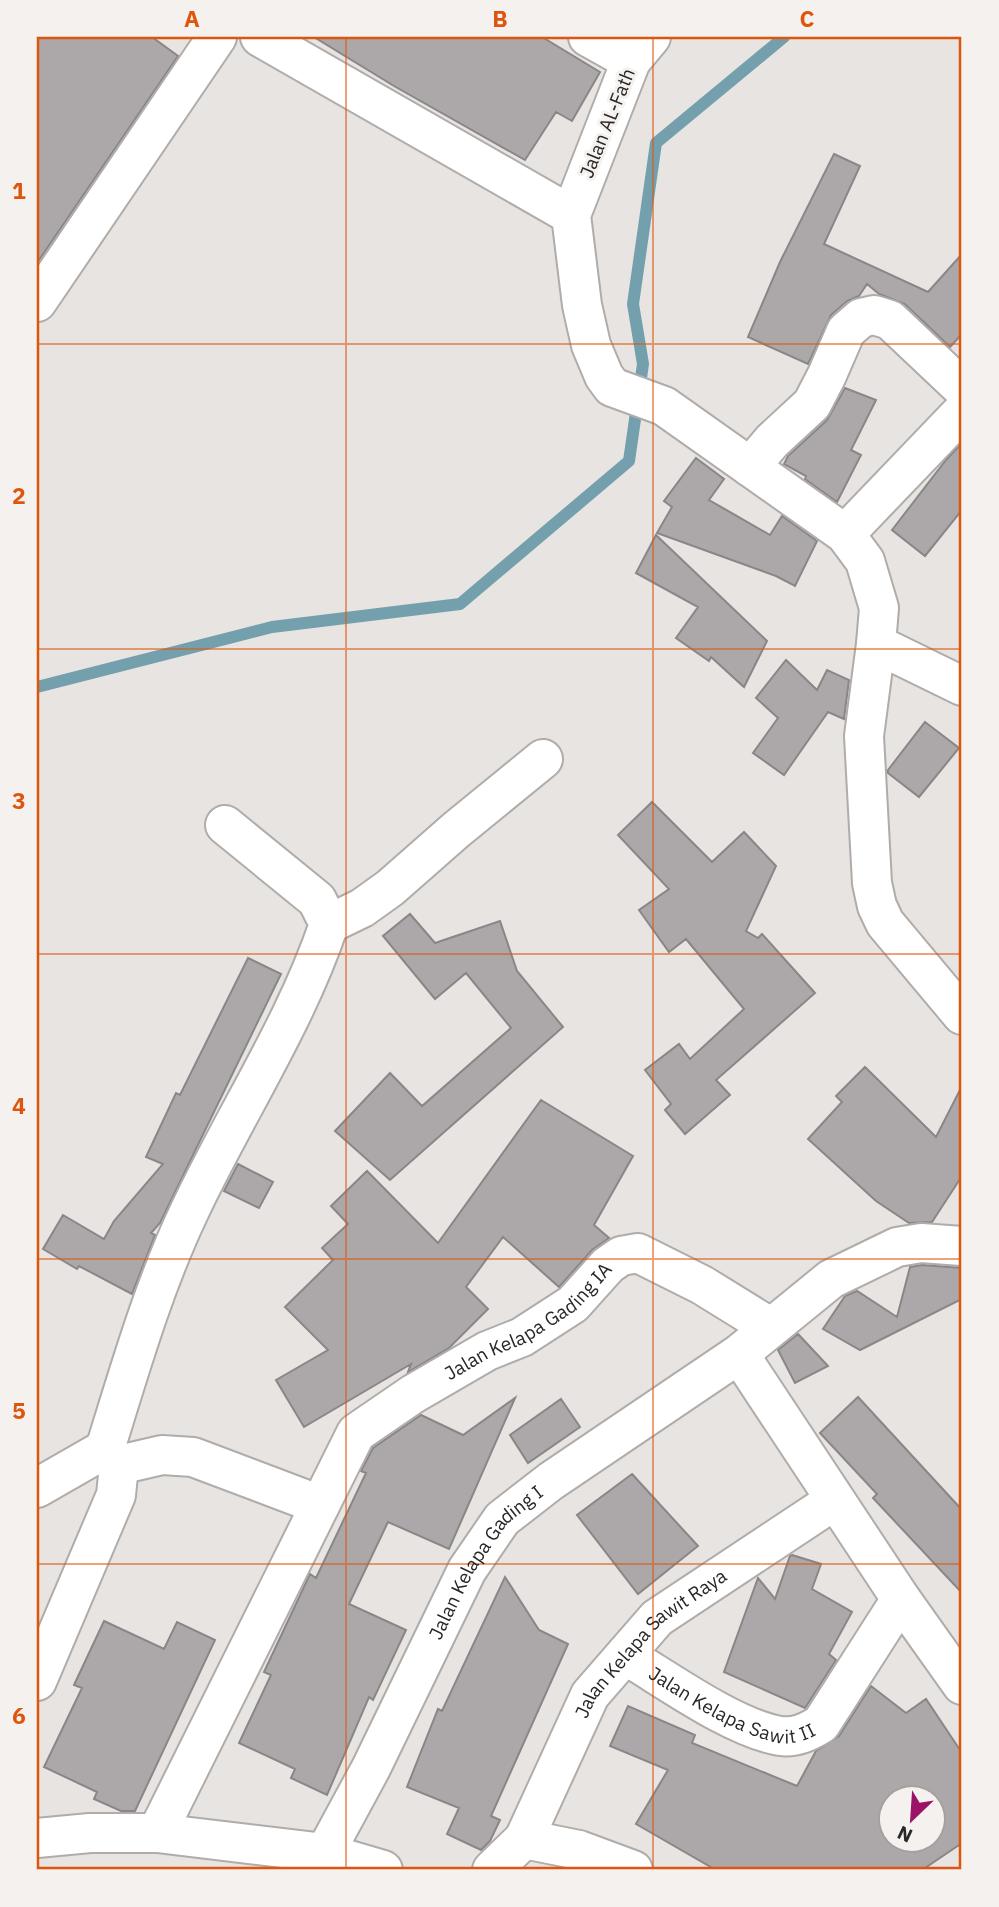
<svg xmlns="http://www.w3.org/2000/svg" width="999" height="1907" viewBox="0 0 999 1907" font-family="'IBM Plex Sans',sans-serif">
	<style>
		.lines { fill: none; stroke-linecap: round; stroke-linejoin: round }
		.stream { stroke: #74a0ad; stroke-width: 12 }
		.building { fill: #aca8aa; stroke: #8a8688; stroke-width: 2; fill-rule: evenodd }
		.minor-casing { stroke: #afaca9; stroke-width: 42 }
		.minor { stroke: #fff; stroke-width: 38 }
		.grid { fill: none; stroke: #de560d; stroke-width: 2; stroke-opacity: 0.55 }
		.labels { text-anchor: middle; stroke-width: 6; stroke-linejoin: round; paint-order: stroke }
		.street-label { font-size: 19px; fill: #292726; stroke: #f4f1ee }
		.neatline { fill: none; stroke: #de560d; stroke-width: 2.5 }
		.grid-label { font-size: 23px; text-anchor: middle; font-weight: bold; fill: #de560d }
	</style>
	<rect width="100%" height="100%" fill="#e7e4e1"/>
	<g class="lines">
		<path class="stream" d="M37,687L272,627L460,604L629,461L643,364L633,304L656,143L784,37"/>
	</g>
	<path class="building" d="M37,37H152L178,56L37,263Z
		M314,37H542L600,72L572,121L556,112L525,160L394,86Z
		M834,154L860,166L824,244L928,292L962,254V334L950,347L905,304L879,294L867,284L859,296L847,301L831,315L808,364L748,337L780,262Z
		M845,388L876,400L851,450L861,455L837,502L805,479L806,476L784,464L788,456L827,420Z
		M962,443V510L925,556L892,530L946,460Z
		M696,458L724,479L709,500L770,535L782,516L817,541L795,586L776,576L657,533L672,507L664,501Z
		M656,535L767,641L744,687L711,657L709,661L676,638L698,607L636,573Z
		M786,660L817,690L827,670L849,680L844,719L828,712L784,775L753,753L778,718L756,698Z
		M925,722L959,748L919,797L888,773V770Z
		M652,802L712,862L744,832L776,866L746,931L758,938L762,934L815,993L716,1080L730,1095L685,1134L665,1110L671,1104L645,1070L679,1044L690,1059L744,1009L686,939L669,952L639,910L669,889L618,835Z
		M410,914L435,943L500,921L517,971L563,1027L390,1180L335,1131L390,1073L422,1106L511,1028L466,973L435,999L383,936Z
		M248,958L281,974L160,1223L151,1233L155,1235L132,1294L79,1266L77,1269L43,1249L63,1215L104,1239L114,1221L163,1164L146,1157L176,1093L180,1095Z
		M865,1067L936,1137L962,1086V1176L932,1222L909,1223L876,1201L808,1139L842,1102L836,1096Z
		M541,1100L633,1156L594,1225L609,1238L592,1250L559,1287L503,1237L466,1287L488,1309L449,1348L408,1372L411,1364L304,1427L276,1380L328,1350L285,1307L333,1260L322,1248L348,1224L331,1206L367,1171L438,1243Z
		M238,1164L273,1182L259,1208L224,1191Z
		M922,1265L962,1268V1299L860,1350L823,1329L845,1296L857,1291L897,1317L910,1267Z
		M798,1334L828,1366L795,1383L778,1350Z
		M858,1397L962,1510V1593L873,1498L877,1494L820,1433Z
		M515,1398L449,1549L388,1522L349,1604L406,1630L373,1700L369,1697L327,1795L291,1778L295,1769L239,1743L271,1675L264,1672L310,1574L316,1578L366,1473L361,1471L373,1448L421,1415L463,1435Z
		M561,1399L580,1427L528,1463L510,1435Z
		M632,1474L698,1546L638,1594L577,1515Z
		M792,1555L821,1564L812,1589L852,1612L829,1654L836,1660L805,1708L724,1672L758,1578L775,1599L790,1556Z
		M505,1577L539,1630L568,1644L491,1816L500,1820L490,1841L481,1850L447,1834L459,1808L407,1787L438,1709L442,1711Z
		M104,1621L164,1649L177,1622L215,1640L135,1811H121L94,1799L97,1792L44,1767L82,1688L74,1685Z
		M871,1686L906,1713L926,1699L962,1753V1843L922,1870H716L636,1824L668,1770L610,1746L628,1706L695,1735L692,1743L797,1786L816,1751L839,1736ZM891,1798H933V1840H891Z"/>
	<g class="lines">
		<g class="minor-casing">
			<g id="minor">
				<path d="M260,37L571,215"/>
				<path d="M588,37L631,61"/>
				<path d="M651,37L631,61L571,215L582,305L591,345L604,376L612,387L664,406L845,534L865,561L879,608L876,644L864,736L872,883L877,906L885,923L962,1015"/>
				<path d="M37,302L217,37"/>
				<path d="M750,467L772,441L812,404L827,375L846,331L861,318L874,315L890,320L962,388"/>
				<path d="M845,534L962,412"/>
				<path d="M876,644L962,686"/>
				<path d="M329,924L362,908L390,888L456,830L543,759"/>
				<path d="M739,1354L901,1599L962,1685"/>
				<path d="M105,1449C130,1369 153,1288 189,1212C234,1116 295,1025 329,924L317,900L225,825"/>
				<path d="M37,1488L105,1449L119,1465L162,1455L193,1457L320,1505"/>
				<path id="s1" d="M625,1655C667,1680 733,1728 780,1736C796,1738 808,1732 821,1724L901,1599"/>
				<path d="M37,1681L116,1495L119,1465"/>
				<path id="s2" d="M157,1833L356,1433L413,1394L487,1351L522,1337L573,1304L608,1265L621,1256L638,1253L702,1285L770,1327"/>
				<path d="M37,1838L90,1833H157L325,1853L383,1870"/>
				<path id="s3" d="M524,1839L590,1695L657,1618L835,1500"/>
				<path id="s4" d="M325,1853L371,1768L467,1570L502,1519L551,1481L739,1354L831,1279L897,1247L921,1243L962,1246"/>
				<path d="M492,1870L524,1839L579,1850L633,1870"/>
			</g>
		</g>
		<use href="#minor" class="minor"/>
	</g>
	<path class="grid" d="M346,37V1870M653,37V1870M37,344H962M37,649H962M37,954H962M37,1259H962M37,1564H962"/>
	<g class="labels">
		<g class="street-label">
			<text transform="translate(607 123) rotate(-68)" y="7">Jalan AL-Fath</text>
			<text dy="7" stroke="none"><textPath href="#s2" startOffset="653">Jalan Kelapa Gading IA</textPath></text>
			<text dy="7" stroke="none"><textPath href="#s4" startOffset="334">Jalan Kelapa Gading I</textPath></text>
			<text dy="7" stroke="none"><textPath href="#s3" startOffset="238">Jalan Kelapa Sawit Raya</textPath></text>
			<text dy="7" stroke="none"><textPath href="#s1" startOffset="121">Jalan Kelapa Sawit II</textPath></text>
		</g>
	</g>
	<rect width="999" height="1907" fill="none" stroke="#f4f1ee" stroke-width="77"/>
	<g transform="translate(912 1819) rotate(205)"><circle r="33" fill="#f4f1ee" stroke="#a3a09e" stroke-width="2"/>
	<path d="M0-5L12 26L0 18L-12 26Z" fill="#9a1366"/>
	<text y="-10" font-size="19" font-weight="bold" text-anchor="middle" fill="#292726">N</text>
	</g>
	<rect x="38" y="38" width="922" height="1830" class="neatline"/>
	<g class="grid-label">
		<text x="192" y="27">A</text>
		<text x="500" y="27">B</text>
		<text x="807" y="27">C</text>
		<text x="19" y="199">1</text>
		<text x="19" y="504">2</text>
		<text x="19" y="809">3</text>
		<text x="19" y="1114">4</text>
		<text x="19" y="1419">5</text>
		<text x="19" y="1724">6</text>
	</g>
</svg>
